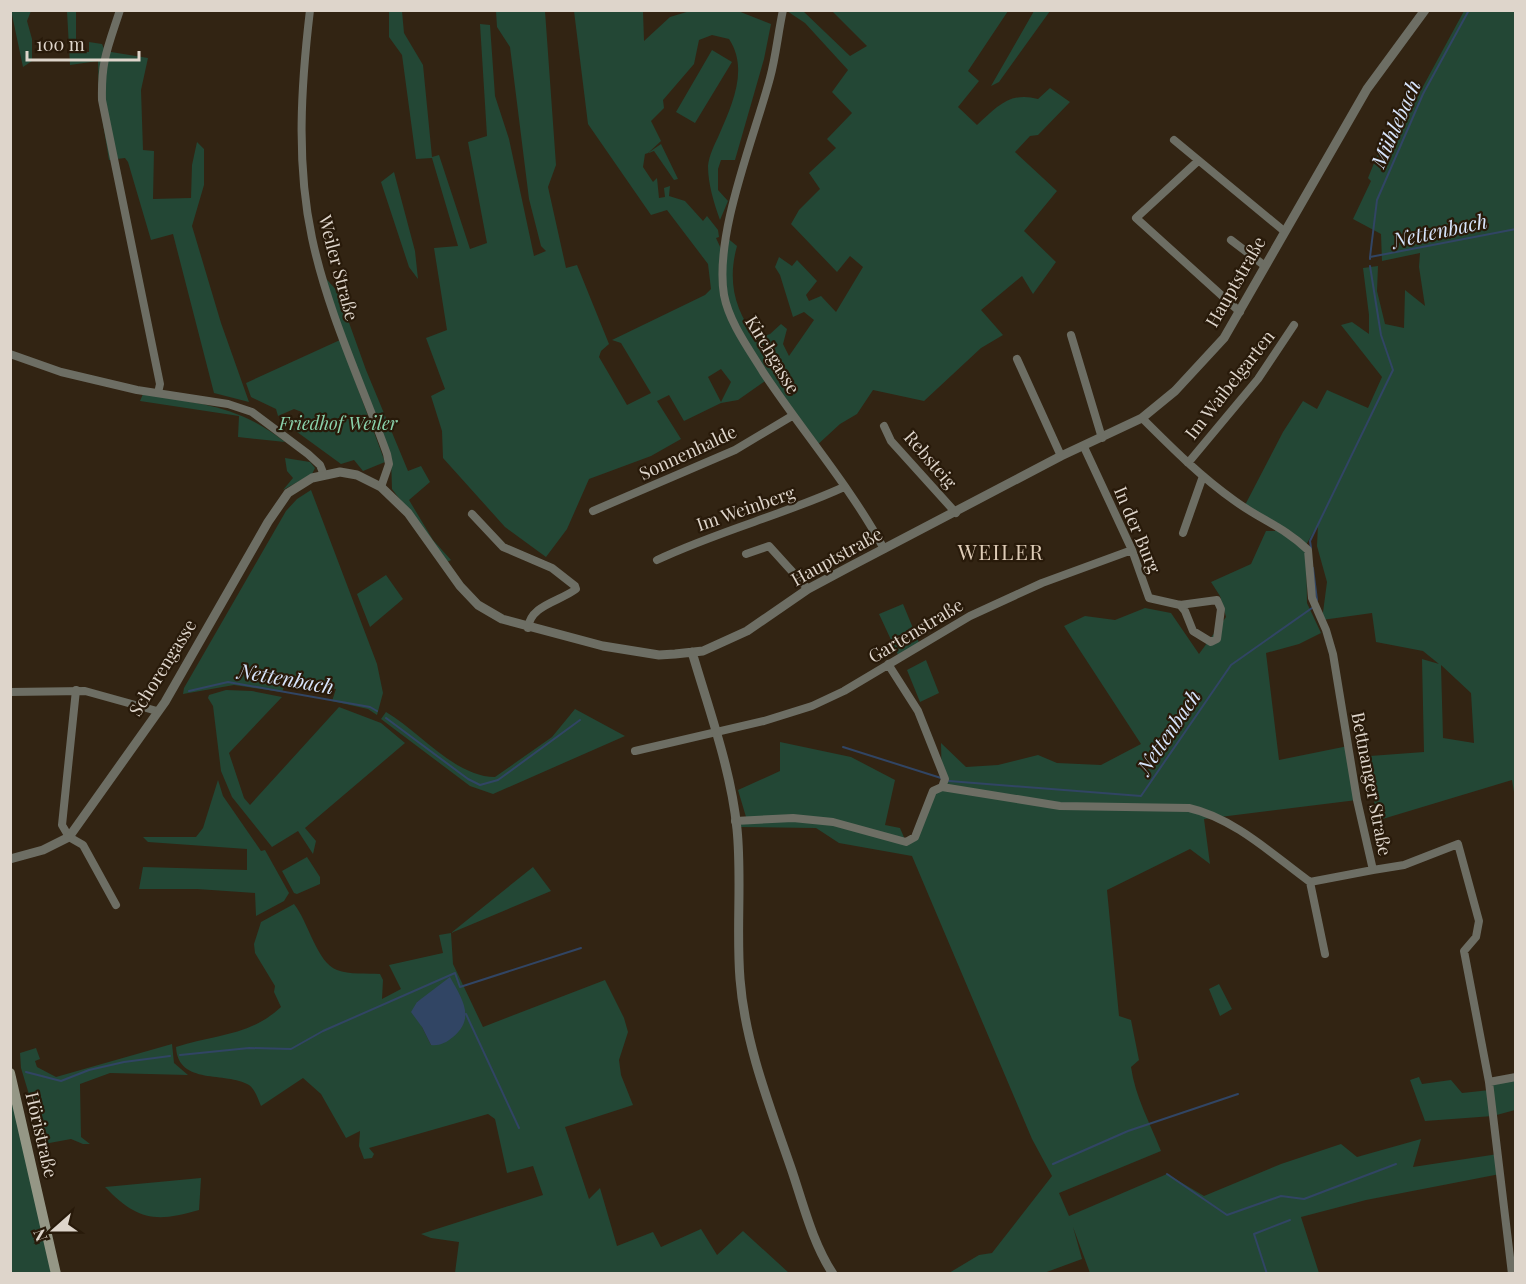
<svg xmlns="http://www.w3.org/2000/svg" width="1526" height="1284" viewBox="0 0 1526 1284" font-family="'Playfair Display',serif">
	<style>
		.green { fill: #234735; fill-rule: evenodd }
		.water { fill: #314564 }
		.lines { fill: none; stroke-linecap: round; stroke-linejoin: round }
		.stream { stroke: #314564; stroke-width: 2 }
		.minor { stroke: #6d6e64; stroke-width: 8 }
		.tertiary { stroke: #6d6e64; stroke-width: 9 }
		.secondary { stroke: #959786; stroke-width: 10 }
		.labels { text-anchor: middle; stroke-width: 4.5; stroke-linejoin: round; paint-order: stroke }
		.street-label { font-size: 18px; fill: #ded5cb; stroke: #281a0a }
		.park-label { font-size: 18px; font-style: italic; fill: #8ad2ac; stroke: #281a0a }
		.water-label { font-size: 20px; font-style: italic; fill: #d7e5fd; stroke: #281a0a }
		.quarter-label { font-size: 21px; letter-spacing: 1.5px; fill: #deccb7; stroke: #281a0a }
	</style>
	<rect width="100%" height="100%" fill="#322413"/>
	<path class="green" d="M11,10L31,11L27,21L32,39V61L23,67Z
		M67,11H76V52H89V42L102,44L105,51L148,58L141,90L143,150L154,151L153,199L191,198L192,165L197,142L204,149V185L192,226L221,323L249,402L214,393L173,234L151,240L128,162L125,158L109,160L99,99L98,61L70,65Z
		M389,11H402L404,33L423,65L432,157L439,155L470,249L487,243L468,142L487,136L480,24L490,25L495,96L509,139L534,256L546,251L541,246L529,199L510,47L497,27L496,11H545L556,165L548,187L566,268L577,265L609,344L601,351L599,357L627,405L651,393L621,343L612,340L705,295L711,289L708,264L667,210L651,215L588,124L574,11H643L644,41L670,17L690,11H738L771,24L764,59L735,160H721L718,169V190L728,201L720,220C714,203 708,184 708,166C709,155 715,144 719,135C732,105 749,69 729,39L712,35L699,40L694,64L663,100L664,108L651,121L661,141L648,153L661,144L678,179L674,180L654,151L645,154L643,167L653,182L657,178L659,198L665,197L664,188L670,186L669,196L685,201L703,221L707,216L718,230L719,237L716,238L723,253L726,237L737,246C727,282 735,311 757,339L770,334L781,324L787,329L783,344L789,356L814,320L804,312L793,317L780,275L775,267L779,257L792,266L797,260L817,281L806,295L809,301L821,296L836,312L863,267L850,256L837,272L791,224L799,210L820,189L809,173L836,148L827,139L852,113L832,92L848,70L805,23L787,11H803L850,56L867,46L832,11H1008L968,71L979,81L958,107L977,125C997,107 1010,91 1038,99L1050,88L1070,102L1038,135L1030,136L1015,152L1057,191L1024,231L1056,262L1033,294L1022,276L981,310L1003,335L981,348L924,401L873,390L857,414L840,424L815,447L768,379L738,400L721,403L684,421L669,395L657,401L681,439L651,456L589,479L567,529L546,557L505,527L443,458L442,431L431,396L445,389L426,338L447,330L434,248L458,246L432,158L416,159L402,55L389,37ZM721,369L731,382L721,402L708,377Z
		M1034,11H1050L999,82L991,86Z
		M1464,11H1515V798L1512,780L1376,821L1370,756L1424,752L1422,659L1439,664L1423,651L1376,642L1372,613L1322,620L1327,582L1317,546L1318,524L1306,545L1307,603L1321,633L1299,644L1266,653L1279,760L1348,746L1357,800L1204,819L1210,864L1190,849L1107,890L1119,1016L1131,1020L1139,1060L1131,1067C1135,1096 1150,1123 1161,1151L1059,1193L1069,1216L1167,1174L1204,1196L1281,1164L1341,1144L1357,1157L1421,1139L1413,1167L1498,1154L1500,1174L1366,1200L1301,1217L1319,1273H1090L1073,1227L1082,1259L1044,1273H949L979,1255L992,1253L1052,1176L1032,1139L912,856L839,843L816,828L737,827L746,817L738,790L780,771V742L851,757L895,780L885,825L900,828L906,842L915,837L933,791L942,787L941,743L966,767L998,765L1038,755L1057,763L1101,765L1141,744L1064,626L1085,616L1115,620L1145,608L1171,613L1199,654L1226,617L1220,596L1211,582L1251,564L1266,531H1275L1278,523L1244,507L1283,432L1303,401L1317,409L1327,390L1368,408L1382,377L1341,325L1352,322L1369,334V315L1363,268L1378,266L1377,291L1385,324L1404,328L1405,290L1425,306L1419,267L1420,253L1382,261L1381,234L1353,219L1371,181L1368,178L1383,141L1407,116ZM1441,665L1471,693L1474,743L1443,738Z
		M712,50L732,62L695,123L676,112Z
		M394,172L415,251L418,279L409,267L381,182Z
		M321,273L338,292L366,370L408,471L421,466L430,482L409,500L433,540L451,560L447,562L392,489L391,458Z
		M340,340L385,462L363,471L354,460L341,464L293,429L306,423L302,412L294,409L278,416L276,409L251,397L246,383Z
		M143,394C201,404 238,405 285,442L238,437L239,416L140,401Z
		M285,458L310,462L315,468L312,474L283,490L293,478L287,471Z
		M311,490L377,664L383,693L377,715L368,709L332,701L336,689L297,681L298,676H294L287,680L282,692L234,685L183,694L184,688L286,511L297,499Z
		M386,575L403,599L370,627L357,594Z
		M903,604L920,645L899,657L879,614Z
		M926,660L939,693L920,702L907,670Z
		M226,690L252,691L282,697L229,753L244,798L250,805L339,707L381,723L405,743L305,828L316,841L313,854L298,831L272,847L232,797L221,771L213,706L208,698L209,695Z
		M575,709L625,736L493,794L470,786L381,719L386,712C419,731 455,777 495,777L552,737Z
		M218,780L223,796L261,851L265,850L289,893L284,901L256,916L255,893L197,889H139L143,867L247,870V849L148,842L143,837H196L203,828Z
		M307,857L320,877V884L297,894L294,893L282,871Z
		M533,867L551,891L451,933L453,964L483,1027L605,980L624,1018L628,1032L619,1060L621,1075L633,1105L565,1127L589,1199L600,1188L617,1246L653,1232L661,1247L701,1229L717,1255L743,1231L789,1273H455L459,1242L431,1238L421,1234L543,1195L533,1166L507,1173L495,1119L488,1114L369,1148L374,1154L372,1158L364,1159L359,1146L360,1131L346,1138L321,1094L303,1078L261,1106C258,1099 255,1089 249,1085C226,1071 178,1086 176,1047C216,1034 250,1036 281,1007L274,992L275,986L255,953L254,944L261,922L294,904C308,921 317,963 337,970C349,975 367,973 380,974L383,980L382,999L401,989L389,965L443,953L439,935L451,933ZM430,994L431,1045L422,1027L417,1002Z
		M1219,984L1232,1009L1220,1016L1209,989Z
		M172,1044L174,1063L188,1075L110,1073L80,1084L81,1137L90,1144H83L71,1139L44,1144L21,1068L20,1053L36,1048L40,1059L35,1061L37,1067L56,1077Z
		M1419,1077L1422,1084L1451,1080L1462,1093L1490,1090L1489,1082L1515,1077V1110L1493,1116L1425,1121L1410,1080Z
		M11,1089L52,1273H11Z
		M201,1178L199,1210C155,1223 137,1220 105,1187Z"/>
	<path class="water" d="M450,977C462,999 476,1018 453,1037C446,1043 439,1046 431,1045L422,1027L411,1012L417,1002Z"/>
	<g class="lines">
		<path class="stream" d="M1370,257L1377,200L1423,94L1469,10
			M1370,259V257L1516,229
			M1311,548L1310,541L1393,370L1381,335L1370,266
			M1313,568L1317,600
			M189,691L228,682L370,707L377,711
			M386,718L468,779L480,785L498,780L580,720
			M843,747L941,778
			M949,781L1141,796L1231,665L1312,608
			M466,1014L519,1128
			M180,1055L249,1048L291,1049L323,1031L455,973L460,987L581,948
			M26,1072L61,1081L89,1070L124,1062L170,1056
			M1053,1164L1128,1131L1238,1094
			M1167,1174L1227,1215L1281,1196L1304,1199L1396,1164
			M1267,1274L1254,1234L1290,1220"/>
		<path class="minor" d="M120,10C108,47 101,60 102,100L160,384L158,393
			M310,10C301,86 296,163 312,238C328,313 361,382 387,454L389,464L381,487
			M783,10C778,33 776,56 770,78C754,138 714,235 724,295C729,322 749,349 763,372C802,431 850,486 884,549
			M1174,140L1284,231
			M1198,161L1136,218L1240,312
			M1231,240L1265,266
			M1071,335L1102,438
			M10,354L61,372L137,390L228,404L252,412L308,454L320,465L324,475
			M1017,359L1061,456
			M1142,418C1172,448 1201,477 1235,501C1261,520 1284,527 1308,550L1312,598L1326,630L1333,654L1357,800L1373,870L1404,865L1458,844L1479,921L1476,937L1464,951L1489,1082L1512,1274
			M884,426L891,441L956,513
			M1084,447L1132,550L1149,598L1180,605L1217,600L1221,609L1217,639L1211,642L1193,631L1185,611L1180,605
			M1188,463L1258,379L1294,325
			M593,511L735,450L792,416
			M472,514L503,547L552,568L575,586L576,589C561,601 530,605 528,628
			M1183,533L1203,476
			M746,554L769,546L808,589
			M657,560C718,531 783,515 844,487
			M888,664L918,711L945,779L942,787L1060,806L1189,808C1234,818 1273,855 1310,882L1373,870
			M76,690L62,825L69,837L83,845L116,905
			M10,692L85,691L157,711
			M635,751L764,721L812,706L844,691L970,616L1042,583L1132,550
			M735,821L793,818L833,822L906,842L915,837L933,791L942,787
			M1310,882L1325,954
			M1489,1082L1516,1077"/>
		<path class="tertiary" d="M692,652C709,710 731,769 737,829C742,878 736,929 740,979C745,1044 770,1107 791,1168C803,1203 812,1242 833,1274
			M10,859L43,850L69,837L165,702L268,522L288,493L312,478L340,472L357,475L381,487L408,513L460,586L478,605L502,619L603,646L659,655L675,654L703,651L747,631L808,589L851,566L1061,456L1142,418L1175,391L1224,338L1367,89L1425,10"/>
		<path class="secondary" d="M10,1073L56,1274"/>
	</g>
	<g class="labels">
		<g class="street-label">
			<text transform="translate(338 268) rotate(75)" y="6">Weiler Straße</text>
			<text transform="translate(1236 282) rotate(-60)" y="6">Hauptstraße</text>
			<text transform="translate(772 355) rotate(59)" y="6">Kirchgasse</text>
			<text transform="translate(1230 385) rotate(-52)" y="6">Im Waibelgarten</text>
			<text transform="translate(688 453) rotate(-25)" y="6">Sonnenhalde</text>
			<text transform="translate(930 460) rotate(49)" y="6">Rebsteig</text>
			<text transform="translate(746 509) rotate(-19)" y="6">Im Weinberg</text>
			<text transform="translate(1137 530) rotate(67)" y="6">In der Burg</text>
			<text transform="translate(837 557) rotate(-29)" y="6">Hauptstraße</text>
			<text transform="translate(916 631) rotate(-31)" y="6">Gartenstraße</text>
			<text transform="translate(163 668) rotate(-58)" y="6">Schorengasse</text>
			<text transform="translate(1371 784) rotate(79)" y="6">Bettnanger Straße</text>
			<text transform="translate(41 1135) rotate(77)" y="6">Höristraße</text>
		</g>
		<g class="park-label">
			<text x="338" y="430">Friedhof Weiler</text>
		</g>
		<g class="water-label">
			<text transform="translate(1396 124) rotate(-66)" y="7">Mühlebach</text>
			<text transform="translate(1440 231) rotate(-12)" y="7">Nettenbach</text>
			<text transform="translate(286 679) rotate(10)" y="7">Nettenbach</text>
			<text transform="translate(1169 732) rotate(-56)" y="7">Nettenbach</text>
		</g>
		<g class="quarter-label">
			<text x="1001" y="560">WEILER</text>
		</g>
	</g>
	<rect width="1526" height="1284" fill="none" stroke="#ded5cb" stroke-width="24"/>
	<g transform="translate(54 1230) rotate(249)" stroke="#281a0a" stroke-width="4.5" paint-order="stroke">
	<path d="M0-4.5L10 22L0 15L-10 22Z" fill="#ded5cb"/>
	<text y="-9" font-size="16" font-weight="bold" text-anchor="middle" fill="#ded5cb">N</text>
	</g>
	<path d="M27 51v9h112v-9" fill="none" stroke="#ded5cb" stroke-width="3"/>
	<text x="36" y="51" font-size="18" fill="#ded5cb" stroke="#281a0a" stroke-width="4.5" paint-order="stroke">100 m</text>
</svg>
